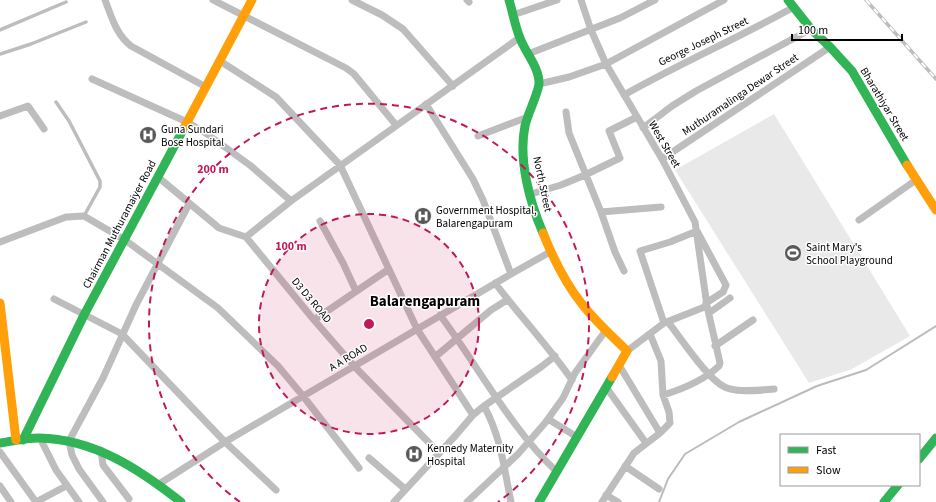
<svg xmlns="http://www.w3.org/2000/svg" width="936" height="502" viewBox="0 0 936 502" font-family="'Source Sans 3',sans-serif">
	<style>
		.green { fill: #e9e9e9 }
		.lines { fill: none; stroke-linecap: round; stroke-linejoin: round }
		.stream { stroke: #bbb; stroke-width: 2 }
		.lane { stroke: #bdbdbd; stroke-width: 3.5 }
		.street { stroke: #bdbdbd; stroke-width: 7 }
		.fast { stroke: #30b455; stroke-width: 9 }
		.slow { stroke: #ff9f0a; stroke-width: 9 }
		.rail-casing { stroke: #bdbdbd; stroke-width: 3.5 }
		.rail { stroke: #fff; stroke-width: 2; stroke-dasharray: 6; stroke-linecap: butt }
		.ring { fill: none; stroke: #c2185b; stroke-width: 2; stroke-dasharray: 7 5 }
		.labels { text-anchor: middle; stroke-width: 3; stroke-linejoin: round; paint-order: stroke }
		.street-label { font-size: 11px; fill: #000; stroke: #fff }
		.poi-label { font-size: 11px; fill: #000; stroke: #fff; text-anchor: start }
		.district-label { font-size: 15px; font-weight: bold; fill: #000; stroke: #fff }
		.centre { fill: #c2185b; stroke: #fff; stroke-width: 2 }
		.ring-label { font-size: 12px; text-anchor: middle; font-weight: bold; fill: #c2185b; stroke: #fff; stroke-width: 3; stroke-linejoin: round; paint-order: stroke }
	</style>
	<rect width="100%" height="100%" fill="#fff"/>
	<path class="green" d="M774,114L910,336L852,369L809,383L675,170Z"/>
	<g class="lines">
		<path class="stream" d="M659,502L668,479L685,454L739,422L817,386L866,370L936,326"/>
		<path class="lane" d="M0,30L66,2
			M0,54L31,44L86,22
			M56,102L69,121L100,181V187L84,216"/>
		<path class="street" d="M105,0C112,18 116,34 131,46L206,87
			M213,0L346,68L354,74L396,125
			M352,0L382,15L403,29L453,86
			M467,0L469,2
			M581,0L591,30L606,64L662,159L695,222L707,306L720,363L719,366C704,380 683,389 663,395
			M513,15L557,0
			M528,54L620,18L655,0
			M220,61L276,97L340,165L417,329L473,415
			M92,79L187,122L207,134L251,166L291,201
			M539,84L569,77L606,64L724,0
			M624,95C679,64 738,38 794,7
			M426,104L473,179L483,200L511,274
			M566,112L569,133L601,212L615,252L624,271
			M0,116L28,106L44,129
			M643,128L672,106L696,91L811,29
			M478,136L528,117
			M662,159L830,47
			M158,177L219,228L246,237L314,320L354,366L439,453
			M531,194L561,185L585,175L620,158L609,131L637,117
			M601,212L661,207
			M859,220L916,180
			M320,221L343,263L356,291
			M246,237L291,201L519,38
			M0,242L66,217L84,216L125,240L218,308L278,366L303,396L359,468
			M495,283C520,316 548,346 572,380
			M54,299L122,334L225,442L276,490
			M709,313L730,298
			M440,315C478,366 511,429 557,472
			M314,320L389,269
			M668,322C681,338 709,382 727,388C740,393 761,390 774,389
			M664,323L640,251L670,242L697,231L726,285L723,292L706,303
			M715,346L753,320
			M627,351L664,323L707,306
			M435,357L491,310L507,300
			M619,365L660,433
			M606,387L646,443
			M484,406C501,437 504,468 511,502
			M548,419L577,437
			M40,438L56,470L79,502
			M101,450L103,465L129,499
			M0,452L36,502
			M369,458L405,489
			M625,466L659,489
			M159,484L225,442L511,274L550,252
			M0,486L11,502
			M606,495L618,502
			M36,502L66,486
			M103,502L79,469L72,455L69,441L103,378L136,305L189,204
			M394,502L456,435L473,415L484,406L541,367L555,356
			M467,502L518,454L545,423L563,398L575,373L606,330
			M602,502L634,453L660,433L670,423L669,412L663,395L661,361L650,334"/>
		<path class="fast" d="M509,0C513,13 515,26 520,38C525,52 539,67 539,83C539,92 527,115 525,126C518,160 530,203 543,233
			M788,0L811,29L830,47L852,71L907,165
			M23,440L84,315L184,128
			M0,443C13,441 26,438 39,438C94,439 139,469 181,502
			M919,459L936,438
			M539,502L612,377
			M884,502L898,485"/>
		<path class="slow" d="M184,128L252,0
			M907,165L936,210
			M543,233C553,258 565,283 582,304C595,321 612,336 627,351L612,377
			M0,303L16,440"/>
		<g class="rail-casing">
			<path id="rail" d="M866,0L936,79"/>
		</g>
		<use href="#rail" class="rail"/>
	</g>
	<circle cx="369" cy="324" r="110" fill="#c2185b" fill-opacity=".12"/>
	<g class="ring">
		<circle cx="369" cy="324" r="110"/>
		<path d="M240 502A220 220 0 1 1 498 502"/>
	</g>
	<defs>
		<g id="hospital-disc" transform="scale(0.9)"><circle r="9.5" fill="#595959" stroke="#fff"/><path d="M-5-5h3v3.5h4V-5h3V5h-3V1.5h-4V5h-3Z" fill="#fff"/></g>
		<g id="stadium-disc" transform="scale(0.9)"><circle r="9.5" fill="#595959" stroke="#fff"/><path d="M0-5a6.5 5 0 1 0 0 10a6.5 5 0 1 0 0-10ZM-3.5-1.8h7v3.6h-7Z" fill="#fff"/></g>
	</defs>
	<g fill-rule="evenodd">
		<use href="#hospital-disc" x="148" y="135"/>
		<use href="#hospital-disc" x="423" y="216"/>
		<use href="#stadium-disc" x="793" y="253"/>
		<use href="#hospital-disc" x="414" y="454"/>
	</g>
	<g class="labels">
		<g class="street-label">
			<text transform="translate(703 41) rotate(-26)" y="4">George Joseph Street</text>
			<text transform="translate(740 94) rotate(-34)" y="4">Muthuramalinga Dewar Street</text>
			<text transform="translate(885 104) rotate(59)" y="4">Bharathiyar Street</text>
			<text transform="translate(665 144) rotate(60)" y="4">West Street</text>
			<text transform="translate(543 184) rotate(78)" y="4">North Street</text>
			<text transform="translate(119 224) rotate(-62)" y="4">Chairman Muthuramaiyer Road</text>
			<text transform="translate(312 300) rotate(50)" y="4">D3 D3 ROAD</text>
			<text transform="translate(348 357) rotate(-31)" y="4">A A ROAD</text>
		</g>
		<g class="poi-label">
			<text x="161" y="133">Guna Sundari<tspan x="161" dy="13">Bose Hospital</tspan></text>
			<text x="436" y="214">Government Hospital,<tspan x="436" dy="13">Balarengapuram</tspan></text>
			<text x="806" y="251">Saint Mary's<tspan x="806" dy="13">School Playground</tspan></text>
			<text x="427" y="452">Kennedy Maternity<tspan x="427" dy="13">Hospital</tspan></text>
		</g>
		<g class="district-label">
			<text x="425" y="306">Balarengapuram</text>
		</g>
	</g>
	<circle cx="369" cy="324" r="6" class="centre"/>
	<g class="ring-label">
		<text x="213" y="173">200 m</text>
		<text x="291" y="250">100 m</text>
	</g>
	<rect x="780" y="434" width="140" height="52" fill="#ffffff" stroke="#999999"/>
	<rect x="788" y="447" width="20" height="6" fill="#30b455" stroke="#999999"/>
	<text x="816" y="454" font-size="12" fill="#000000">Fast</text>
	<rect x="788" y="467" width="20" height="6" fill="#ff9f0a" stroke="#999999"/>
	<text x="816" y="474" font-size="12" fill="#000000">Slow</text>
	<path d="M792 34v6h110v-6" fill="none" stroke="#000000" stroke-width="2"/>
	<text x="798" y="34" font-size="12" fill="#000000" stroke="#ffffff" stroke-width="3" paint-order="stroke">100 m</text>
</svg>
